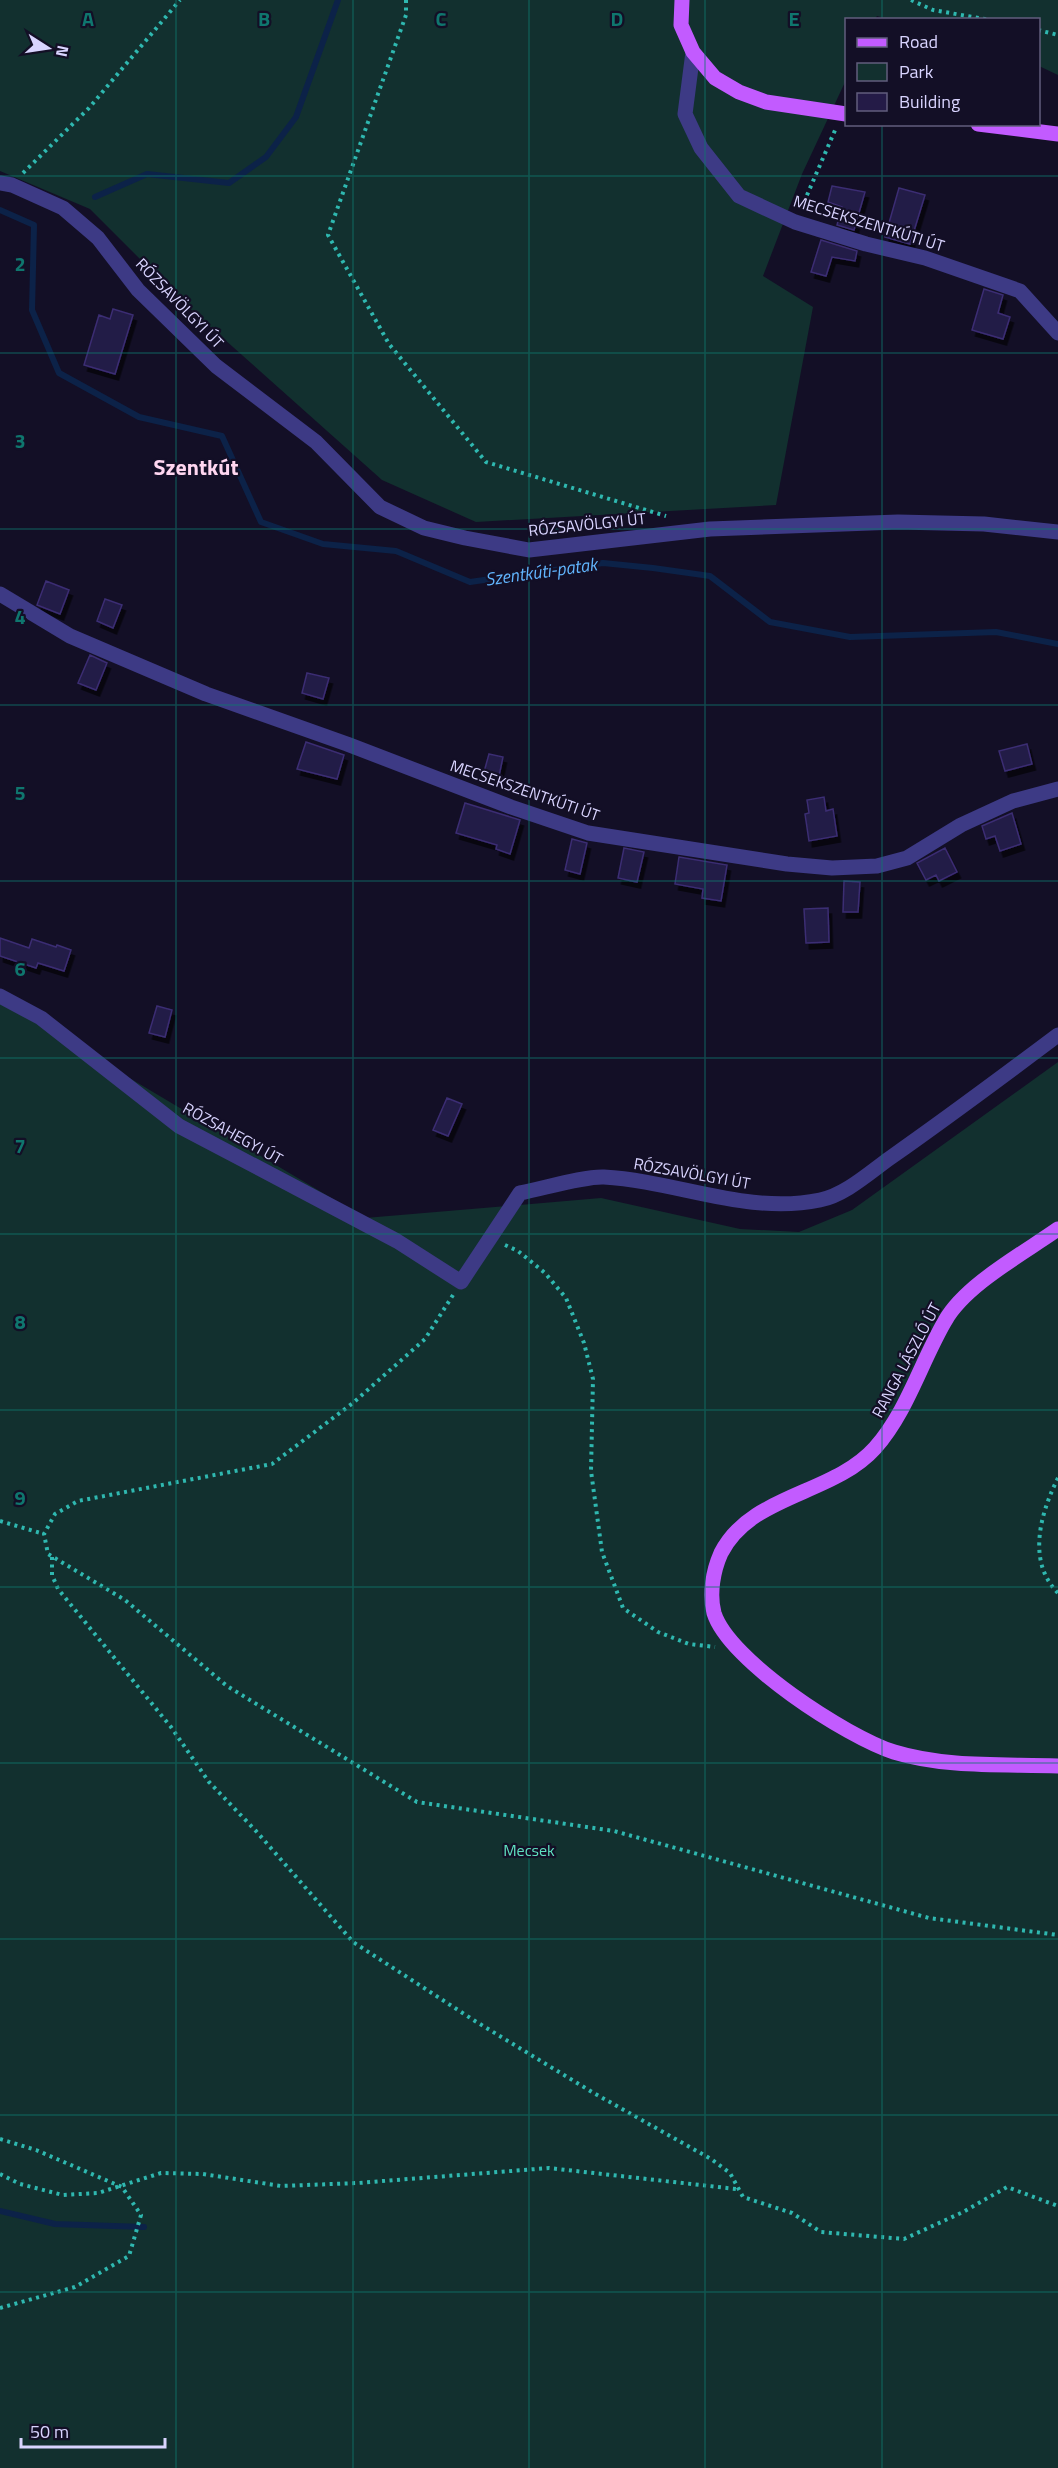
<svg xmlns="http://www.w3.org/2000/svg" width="1058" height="2468" viewBox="0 0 1058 2468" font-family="'Titillium Web',sans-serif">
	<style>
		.green { fill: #12302f }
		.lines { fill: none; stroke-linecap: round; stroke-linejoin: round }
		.stream { stroke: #0c2248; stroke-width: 6 }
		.building { fill: #241b47; stroke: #3b2d73; stroke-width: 1.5; filter: url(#shadow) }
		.path { stroke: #2fb8b0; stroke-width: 4; stroke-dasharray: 3 4.5; stroke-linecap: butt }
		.minor { stroke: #3d3a85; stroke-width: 15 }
		.major { stroke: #c25bff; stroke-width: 15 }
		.grid { fill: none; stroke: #0f766e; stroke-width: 1.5; stroke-opacity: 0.55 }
		.labels { text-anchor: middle; stroke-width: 4.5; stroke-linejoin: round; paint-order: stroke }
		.street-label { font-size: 16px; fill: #d9d4ff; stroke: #130f26 }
		.park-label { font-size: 16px; fill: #5fe0c0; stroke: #130f26 }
		.water-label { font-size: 18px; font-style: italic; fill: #62b6ff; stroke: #130f26 }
		.district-label { font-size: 22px; font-weight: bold; fill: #ffd6f0; stroke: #130f26 }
		.grid-label { font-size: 20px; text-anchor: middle; font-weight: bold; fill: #0f766e; stroke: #130f26; stroke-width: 4.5; stroke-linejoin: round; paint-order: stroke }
	</style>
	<defs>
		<filter id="shadow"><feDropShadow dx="3.5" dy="6" stdDeviation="0" flood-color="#0009"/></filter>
	</defs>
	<rect width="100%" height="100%" fill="#130f26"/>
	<path class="green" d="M0,0H1058V75L1039,66L1038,20H890L877,16L875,19L846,20V80L802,174L763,276L813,307L776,505L476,522L382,480L187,306L90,209L0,171Z
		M0,1001L365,1218L601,1198L740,1229L799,1232L852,1210L1058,1062V2468H0Z"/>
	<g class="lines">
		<path class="stream" d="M95,197L147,174L229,183L266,157L296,117L338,0
			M0,210L34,225L32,310L59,373L139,417L222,436L261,522L323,544L396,551L470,582L603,563L653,568L710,576L770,622L850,637L996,632L1058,644
			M0,2211L55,2224L144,2227"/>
	</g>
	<path class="building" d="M832,186L865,192L854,230L837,225L842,207L828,202Z
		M899,188L925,195L910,244L885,237Z
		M821,240L857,251L855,261L832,257L826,276L811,272Z
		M984,289L1003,295L998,313L1010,317L1003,339L972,330Z
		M113,309L133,315L115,374L84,365L99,315L110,319Z
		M46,581L69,590L60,614L37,605Z
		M105,599L122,605L113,628L97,621Z
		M90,655L107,663L96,690L78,683Z
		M307,673L329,678L323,699L302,693Z
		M306,742L344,755L337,779L297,769Z
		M1027,744L1032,764L1005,771L999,751Z
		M489,754L503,757L499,776L484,772Z
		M824,797L826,811L833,809L837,836L809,841L805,814L809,813L807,800Z
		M465,803L520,820L510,854L496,849L497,845L456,833Z
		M1012,813L1021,844L1000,851L995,836L986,839L982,826Z
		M572,839L587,843L580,874L565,870Z
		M624,848L644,852L637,882L618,878Z
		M945,848L957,872L939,881L936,875L926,880L917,863Z
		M679,857L727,865L721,901L702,898L703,889L675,884Z
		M844,881L860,882L858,912H843Z
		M828,908L829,942L806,943L804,909Z
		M0,938L29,948L32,939L56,947L57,945L71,950L64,971L38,963L36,968L0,956Z
		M157,1006L172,1010L165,1037L149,1033Z
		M447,1098L462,1104L448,1136L433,1130Z"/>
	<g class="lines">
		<path class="path" d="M406,0V15L328,235L389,344L486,462L666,516
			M911,0L933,10L990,20
			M1038,30L1058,35
			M23,173L89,108L180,0
			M801,209L836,128
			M505,1245L518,1251L545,1273L566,1298L584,1343L593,1379L591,1471L602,1552L623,1608L658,1632L689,1644L715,1647
			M453,1295L425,1339L353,1403L272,1464L78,1501L55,1514L44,1534L48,1554L125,1600L227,1686L417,1802L614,1831L929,1918L1058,1935
			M1058,1478C1041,1512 1026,1561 1058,1593
			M0,1521L44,1534
			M52,1557V1575L58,1589L171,1727L209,1782L256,1831L353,1942L475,2021L592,2092L711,2159L730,2173L743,2197L792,2213L821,2232L904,2239L963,2212L1007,2187L1058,2206
			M0,2139L36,2150L122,2187L141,2215L129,2256L75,2287L0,2308
			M0,2174L20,2184L63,2195L98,2193L161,2173L203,2174L281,2186L358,2183L549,2168L736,2189"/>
		<path class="minor" d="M693,52L685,114L701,148L739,196L795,222L866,244L925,258L1020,291L1058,333
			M0,183L12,185L63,208L98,238L138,290L216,366L316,442L380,507L424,528L465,538L529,550L710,529L898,522L984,524L1058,532
			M0,594L70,636L206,694L347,744L511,807L588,833L787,864L832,868L877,866L907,858L961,825L1013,801L1058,789
			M0,996L41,1018L179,1126L397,1241L461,1282L520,1193C542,1189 584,1176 604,1177C677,1181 747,1215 820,1200C845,1195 869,1173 890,1158C947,1118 1002,1077 1058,1035"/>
		<path class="major" d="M682,0L681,25L693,52L715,78L739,92L766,102L846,114
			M978,124L1058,134
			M1058,1229C1024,1253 965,1285 945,1321C921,1362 907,1412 875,1448C833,1495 751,1494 721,1553C713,1571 709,1594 714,1613C729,1661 847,1737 894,1752C946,1768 1004,1764 1058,1766"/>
	</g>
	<path class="grid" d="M176,0V2468M353,0V2468M529,0V2468M705,0V2468M882,0V20M882,124V2468M0,176H1058M0,353H1058M0,529H1058M0,705H1058M0,881H1058M0,1058H1058M0,1234H1058M0,1410H1058M0,1587H1058M0,1763H1058M0,1939H1058M0,2115H1058M0,2292H1058"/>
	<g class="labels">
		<g class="street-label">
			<text transform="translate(869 223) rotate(17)" y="6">MECSEKSZENTKÚTI ÚT</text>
			<text transform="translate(180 303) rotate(46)" y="6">RÓZSAVÖLGYI ÚT</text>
			<text transform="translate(587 524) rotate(-6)" y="6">RÓZSAVÖLGYI ÚT</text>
			<text transform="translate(525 790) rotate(19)" y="6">MECSEKSZENTKÚTI ÚT</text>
			<text transform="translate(233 1133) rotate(29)" y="6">RÓZSAHEGYI ÚT</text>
			<text transform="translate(692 1173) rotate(10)" y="6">RÓZSAVÖLGYI ÚT</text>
			<text transform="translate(906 1360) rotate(-62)" y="6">RANGA LÁSZLÓ ÚT</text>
		</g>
		<g class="park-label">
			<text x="529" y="1856">Mecsek</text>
		</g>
		<g class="water-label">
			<text transform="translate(541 572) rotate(-8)" y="6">Szentkúti-patak</text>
		</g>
		<g class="district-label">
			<text x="196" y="475">Szentkút</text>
		</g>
	</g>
	<g class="grid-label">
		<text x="88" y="26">A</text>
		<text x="264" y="26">B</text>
		<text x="441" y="26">C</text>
		<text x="617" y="26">D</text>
		<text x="794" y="26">E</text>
		<text x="20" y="271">2</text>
		<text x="20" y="448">3</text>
		<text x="20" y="624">4</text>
		<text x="20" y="800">5</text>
		<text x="20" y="976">6</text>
		<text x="20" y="1153">7</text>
		<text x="20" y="1329">8</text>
		<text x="20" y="1505">9</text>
	</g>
	<rect x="845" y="18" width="195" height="108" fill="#130f26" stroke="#625e7d" stroke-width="1.5"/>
	<rect x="857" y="38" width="30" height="9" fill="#c25bff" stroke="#625e7d" stroke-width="1.5"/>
	<text x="899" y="48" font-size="18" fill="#d9d4ff">Road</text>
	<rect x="857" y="63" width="30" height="18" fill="#12302f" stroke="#625e7d" stroke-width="1.5"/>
	<text x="899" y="78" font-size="18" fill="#d9d4ff">Park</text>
	<rect x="857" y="93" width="30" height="18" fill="#241b47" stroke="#625e7d" stroke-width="1.5"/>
	<text x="899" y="108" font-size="18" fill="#d9d4ff">Building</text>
	<g transform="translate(48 48) rotate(102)" stroke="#130f26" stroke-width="4.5" paint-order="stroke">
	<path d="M0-4.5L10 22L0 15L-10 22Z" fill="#d9d4ff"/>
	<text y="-9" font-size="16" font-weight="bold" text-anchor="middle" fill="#d9d4ff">N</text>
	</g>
	<path d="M21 2438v9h144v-9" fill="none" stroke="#d9d4ff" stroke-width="3"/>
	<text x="30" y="2438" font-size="18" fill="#d9d4ff" stroke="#130f26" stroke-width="4.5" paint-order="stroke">50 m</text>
</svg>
